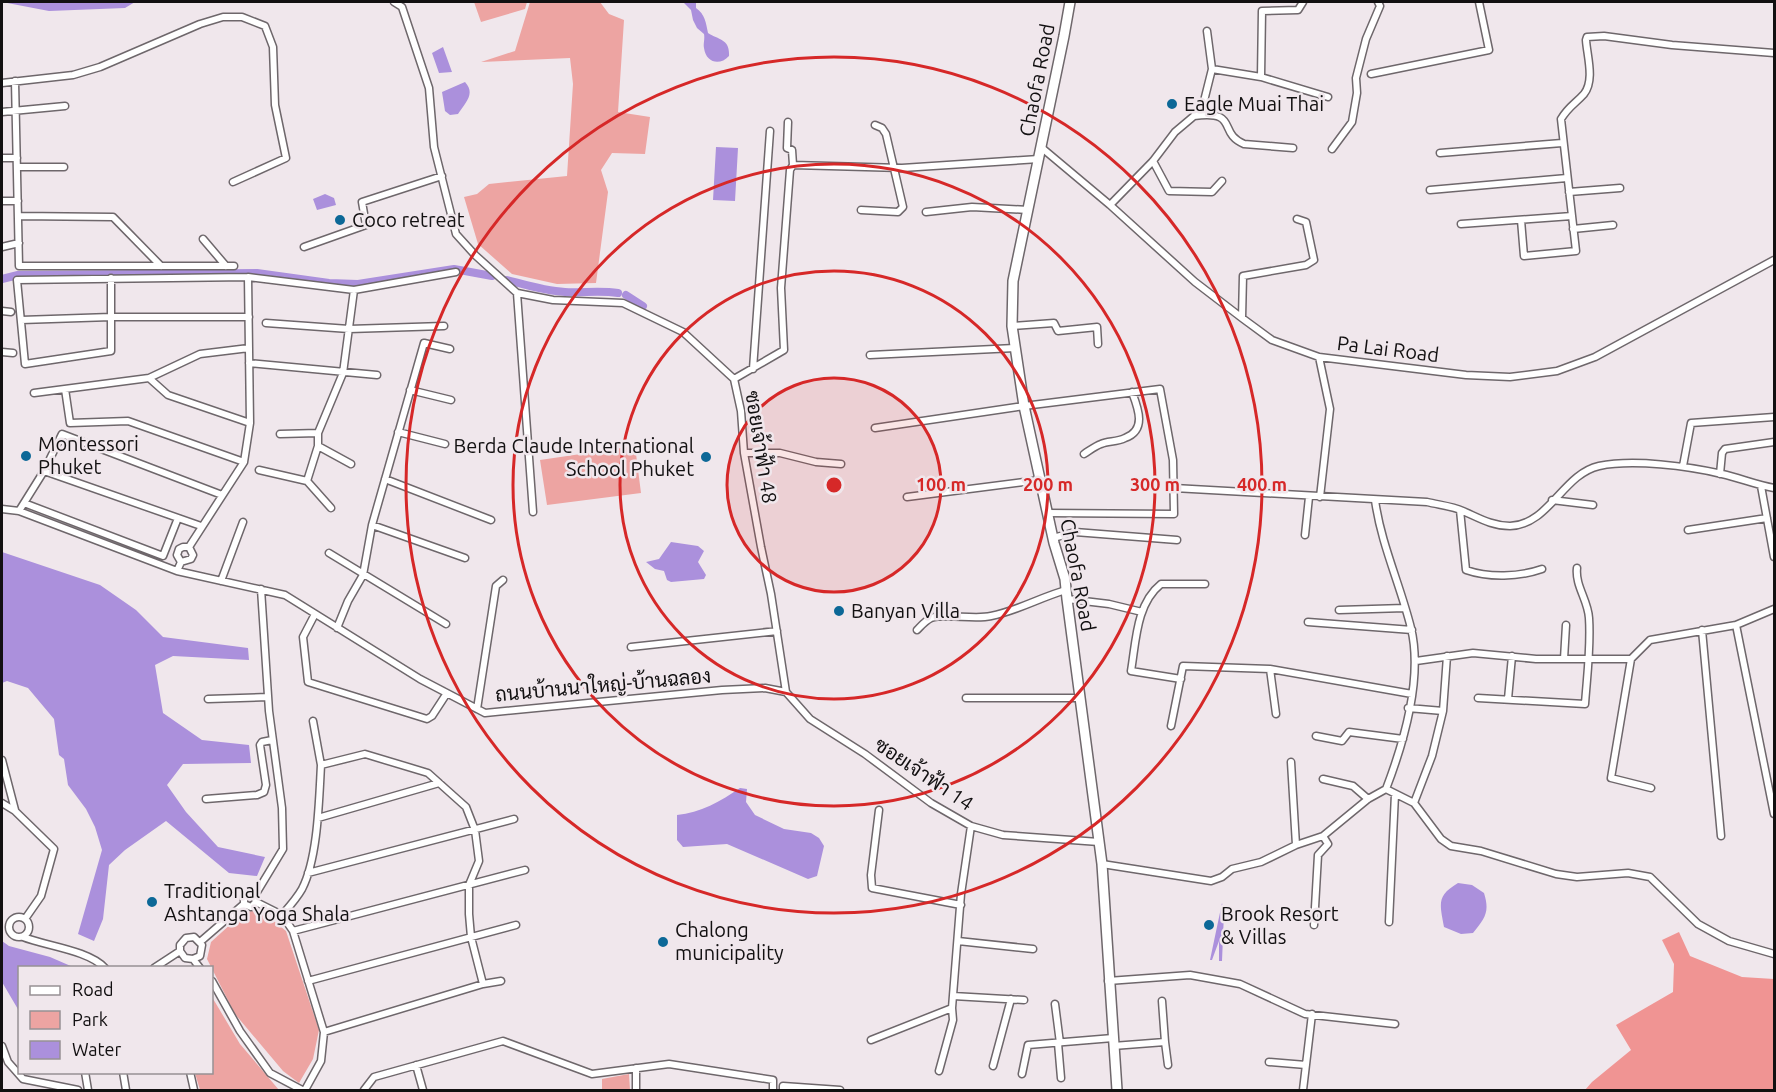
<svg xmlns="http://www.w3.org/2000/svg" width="1776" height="1092" viewBox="0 0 1776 1092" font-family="Ubuntu,Sarabun,sans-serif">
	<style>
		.green { fill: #eda4a2 }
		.forest { fill: #f09493 }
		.water { fill: #ab90dc }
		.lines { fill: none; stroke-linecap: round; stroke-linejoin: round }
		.canal { stroke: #ab90dc; stroke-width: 8 }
		.minor-casing { stroke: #6e676b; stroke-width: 9 }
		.secondary-casing { stroke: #6e676b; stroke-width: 12 }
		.minor { stroke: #fff; stroke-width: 6 }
		.secondary { stroke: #fff; stroke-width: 9 }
		.ring { fill: none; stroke: #d62828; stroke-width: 3 }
		.poi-dot { fill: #0c6897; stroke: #f0e7ec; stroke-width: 2 }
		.labels { text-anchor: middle; stroke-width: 5; stroke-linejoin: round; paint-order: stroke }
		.street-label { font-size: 20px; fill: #121011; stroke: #f0e7ec }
		.poi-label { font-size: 20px; fill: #121011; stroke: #f0e7ec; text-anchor: start }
		.centre { fill: #d62828; stroke: #f0e7ec; stroke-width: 3 }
		.ring-label { font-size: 18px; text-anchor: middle; font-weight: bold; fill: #d62828; stroke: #f0e7ec; stroke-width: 5; stroke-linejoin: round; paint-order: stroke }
	</style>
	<rect width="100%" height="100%" fill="#f0e7ec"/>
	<path class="green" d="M474,2H527L525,9L481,22Z
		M530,2H600L609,14L624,20L618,112L650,117L645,154L612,153L601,170L608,192L596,283L557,284L512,274L478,244L464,197L477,194L489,184L567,176L573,84L570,58L481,62L515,51Z
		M635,446L641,493L547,505L540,460Z
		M257,910L262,911L286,931L319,1030L313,1059L299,1083L283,1071L235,1014L207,959L211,942L243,913Z
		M212,997L240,1044L279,1090H200L195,1073L212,1072Z
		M629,1074L630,1090H602V1079Z"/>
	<path class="forest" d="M1679,932L1690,956L1742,977L1774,979V1090H1585L1592,1082L1631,1050L1616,1025L1673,992L1674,964L1662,940Z"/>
	<path class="water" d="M2,2H135L125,8L49,11Z
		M683,2H696V8C705,14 706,23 708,33C719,40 730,39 729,56C720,66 706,63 704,48C703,44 705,39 704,34L697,28L693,20L691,10Z
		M443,47L452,72L439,73L432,53Z
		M465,82C476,94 465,103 458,114L450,115L445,111L442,92Z
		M716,147L738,148L735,201L713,200Z
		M325,194L334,198L336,205L317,210L313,199Z
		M671,542L698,546L704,551L698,562L706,575L704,579L671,582L667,580L664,571L655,569L646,562L659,559Z
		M2,552L100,585L136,610L163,637L248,648L249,660L173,656L155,665L163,713L202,740L249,745L251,763L183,764L167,785L186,812L218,847L265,857L257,876L229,873L166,821L125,850L109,865L103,919L94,941L78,934L102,850L95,827L86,809L68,785L64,759L59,755L54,719L28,688L7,681L2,683Z
		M740,788L747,789L746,802L755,815L784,829L811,833L819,838L824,846L817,876L808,879L727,844L683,847L677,840V815C700,813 721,801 740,788Z
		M1458,883L1472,885L1484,893C1490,912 1485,918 1473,933L1461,934L1444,927C1440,904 1436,896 1458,883Z
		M1222,903L1224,913L1222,961H1219V941L1212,960H1210Z
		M2,941L9,946L50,957L73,967L20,968L19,1011L2,982Z"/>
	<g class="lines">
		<path class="canal" d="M2,279L18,275L257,273L329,283L358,284L454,269L492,276
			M507,280C526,285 545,291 565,292C583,293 600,290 618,293
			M626,295L643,306"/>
		<g class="minor-casing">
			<path id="minor" d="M394,2L402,7L429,88L434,147L456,234L475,255L517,293L553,300L623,303L683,332L734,379L741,411L744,453L761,547L771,594L786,692
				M1212,69L1261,77L1328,97
				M1371,74L1489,50L1479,2
				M1261,77L1262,11L1298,10L1303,2
				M15,81L19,266H234
				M2,83L73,75L100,67L200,24L223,17H242L265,26L273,47L275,105L286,158L233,182
				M2,112L65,106
				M1194,116C1240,110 1217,133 1244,144L1293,148
				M788,122L787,148L792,150L793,165
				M1042,148L1110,205L1195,282L1242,318L1272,340L1319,357L1466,375L1510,377L1557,371L1595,357L1774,260
				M1332,149L1352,122L1357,93L1356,78L1366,39L1380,6L1378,2
				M1440,153L1562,143
				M2,158H17
				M1153,161L1169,191L1212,192L1222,181
				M17,167H64
				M1430,190L1567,178
				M1569,192L1620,188
				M2,201H18
				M1110,205L1153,161L1175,132L1194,116L1204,101L1212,69L1207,31
				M861,210L898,212L903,207L886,134L882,128L875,125
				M926,212L972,207L1028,210
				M18,216L113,217L161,266
				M1521,220L1524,256L1576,251L1561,119C1569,106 1575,104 1584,94C1595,80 1587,56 1586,40L1587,37L1604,36L1672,45L1774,53
				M1461,224L1572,216
				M1573,229L1613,225
				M203,239L226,266
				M2,247L19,243
				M304,247L366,225L362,202L442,176
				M111,278V351L25,364L17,280L248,277L354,290L456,272
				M517,293L533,512
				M2,311L11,312
				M1242,318L1243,276L1306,265L1314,260L1306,222L1297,219
				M21,320L111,317H249
				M266,323L349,329L444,326
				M1012,326L1054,323L1058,331L1097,327L1098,344
				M2,352L13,353
				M870,355L1015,348
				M1319,357L1330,409L1320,497
				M249,363L377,375
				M753,369L770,131
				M149,378L168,395L250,423
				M734,379L784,350L781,288L790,170L793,165L902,168L1039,159
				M65,389L70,423L128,421L244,462
				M410,390L451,400
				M34,393L149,378L200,354L249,348
				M875,428L1024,406L1160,389L1173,460L1174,514L1047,513
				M398,432L445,444
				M280,434L318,433
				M318,446L351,464
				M744,453H780L816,462L841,464
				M1084,454C1089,451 1095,446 1101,444C1108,441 1117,442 1125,438C1147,430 1138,408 1132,392
				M1683,466L1691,423L1774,417
				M259,470L307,481
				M44,471L201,526
				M1720,474L1722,453L1725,449L1774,442
				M385,479L491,520
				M1761,486L1774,557
				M1174,488L1427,502C1439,505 1452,506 1463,511C1479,518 1492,526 1510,526C1549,525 1563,474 1599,466C1633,459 1688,466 1722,474C1740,478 1756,485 1774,488
				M907,497L1040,480
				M1552,500L1593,505
				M24,503L163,556L178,518
				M331,508L307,481L318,446V433L343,373L354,290
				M2,509L19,511L177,571L285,595L420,679L485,713L722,690L765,688L786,692
				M1460,510L1466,570C1489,578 1519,577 1542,569
				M19,511L44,471L62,434L222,495
				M372,525L465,558
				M1688,530L1767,518
				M1305,535L1309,497
				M1053,538L1075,532L1177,540
				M189,547L244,462L250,423L248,277
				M329,553L446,624
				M181,562L191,559L193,555L189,547
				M177,571L181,562L177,555L179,549L183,547H189
				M221,581L243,522
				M1067,599L1109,604L1142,612
				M1339,610L1405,608
				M315,614L303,637L308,682L427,719L432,716L447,693
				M1308,622L1412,630
				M1736,625L1774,814
				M337,628L348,601L363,575L372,525L424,343L450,349
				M917,630C921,626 925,621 931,618C945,613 974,620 991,616C1017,611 1041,597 1066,590
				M1702,630L1721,836
				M631,647L777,631
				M1564,659L1566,625
				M1631,659L1611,778L1651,788
				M1416,661L1473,653L1536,659H1631L1650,640L1736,625L1774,609
				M1270,669L1276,714
				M1181,679L1131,671C1136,642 1136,604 1161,584H1205
				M786,692L810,719L865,754L931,803L971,826L1003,835L1099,842
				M966,698H1080
				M1478,698L1585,704C1587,676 1591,647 1589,618C1588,600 1575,586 1577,568
				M208,699L268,697
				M1508,699L1512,656
				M1408,708L1443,711
				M477,709L496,586L503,580
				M313,721L321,765
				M1171,726L1183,666L1270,669L1412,694
				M1316,736L1342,741L1349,732L1403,739
				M2,760L15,810
				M1291,762L1296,845
				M1323,779L1353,786L1368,799
				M1386,789L1414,803L1441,839L1451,846L1481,851L1556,874L1577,877L1628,873L1650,877L1698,924L1729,941L1774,954
				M206,799L257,795L264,792L266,785L260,745L262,742L272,740
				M2,803L15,811L54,849L41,896L25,919
				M1414,803L1432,756L1443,711L1447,656
				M879,810L871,875L872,888L961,905
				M318,818L439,783
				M1102,864L1211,881L1222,877L1232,869L1261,862L1296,845L1323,836L1368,799L1386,789C1404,742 1423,678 1411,628C1400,584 1381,544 1375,500
				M308,873L514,819
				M254,895L256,902L251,907L244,904V897L247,894L254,895L257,892L283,849L282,808L269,711L261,589
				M256,902L282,915L293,931L324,1032L321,1061L305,1090
				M282,915C289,907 297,898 302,889C318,858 319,800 321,765L365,754L428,773L466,807L475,830L479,861L469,885V914L471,937L483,984
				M9 927a10 10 0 1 1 20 0a10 10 0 1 1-20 0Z
				M1389,922L1395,794
				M1314,925L1318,855L1328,844L1323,836
				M293,931L525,870
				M23,937C46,946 88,950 105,968
				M958,941L1033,949
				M200,942L244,904
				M193,959L200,968
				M154,968L180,951V945L186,938L194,937L202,945L200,956L193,959L185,958L180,951
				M212,981L240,1031L270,1073L302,1090
				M308,981L516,925
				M1108,981L1190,975L1240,984L1305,1014L1395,1024
				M953,996L1024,1000
				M1055,1004L1060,1043
				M324,1032L483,984L501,981
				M871,1040L952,1008L961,894L971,826
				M1165,1042L1168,1065
				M1058,1043L1061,1078
				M2,1046L8,1062L23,1079L78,1090
				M1113,1046L1165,1042L1162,1001
				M1269,1062L1306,1065
				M416,1065L423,1090
				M993,1066L1011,999
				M636,1068V1090
				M939,1071L953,1020L952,1008
				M85,1072L88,1090
				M123,1072L126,1090
				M190,1072L194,1090
				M1022,1074L1028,1045L1113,1038
				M364,1090L374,1077L503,1041L592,1074L669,1064L773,1080V1090
				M783,1090V1086L840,1090
				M1303,1090L1312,1014"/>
		</g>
		<g class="secondary-casing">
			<path id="secondary" d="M1070,2L1064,36L1013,281L1012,326L1024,406L1054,543L1065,579L1067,599L1102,864L1117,1090"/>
		</g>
		<use href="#minor" class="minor"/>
		<use href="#secondary" class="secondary"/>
	</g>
	<circle cx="834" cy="485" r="107" fill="#d62828" fill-opacity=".12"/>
	<g class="ring">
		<circle cx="834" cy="485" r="107"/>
		<circle cx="834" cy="485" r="214"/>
		<circle cx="834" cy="485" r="321"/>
		<circle cx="834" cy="485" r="428"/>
	</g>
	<g class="poi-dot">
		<circle cx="1172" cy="104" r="6"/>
		<circle cx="340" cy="220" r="6"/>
		<circle cx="26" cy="456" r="6"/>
		<circle cx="706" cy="457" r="6"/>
		<circle cx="839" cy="611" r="6"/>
		<circle cx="152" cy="902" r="6"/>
		<circle cx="1209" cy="925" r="6"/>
		<circle cx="663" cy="942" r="6"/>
	</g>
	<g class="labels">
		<g class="street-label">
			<text transform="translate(1037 80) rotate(-79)" y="7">Chaofa Road</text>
			<text transform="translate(1388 349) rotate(7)" y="7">Pa Lai Road</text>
			<text transform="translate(761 447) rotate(81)" y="7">ซอยเจ้าฟ้า 48</text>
			<text transform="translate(1078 575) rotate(79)" y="7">Chaofa Road</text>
			<text transform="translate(603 685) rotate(-5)" y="7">ถนนบ้านนาใหญ่-บ้านฉลอง</text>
			<text transform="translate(924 774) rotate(34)" y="7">ซอยเจ้าฟ้า 14</text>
		</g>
		<g class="poi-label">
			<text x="1184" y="111">Eagle Muai Thai</text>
			<text x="352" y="227">Coco retreat</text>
			<text x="38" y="451">Montessori<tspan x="38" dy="23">Phuket</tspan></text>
			<text x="694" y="453" text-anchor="end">Berda Claude International<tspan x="694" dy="23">School Phuket</tspan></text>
			<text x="851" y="618">Banyan Villa</text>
			<text x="164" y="898">Traditional<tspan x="164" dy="23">Ashtanga Yoga Shala</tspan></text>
			<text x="1221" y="921">Brook Resort<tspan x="1221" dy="23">&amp; Villas</tspan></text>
			<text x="675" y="937">Chalong<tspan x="675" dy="23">municipality</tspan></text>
		</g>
	</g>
	<circle cx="834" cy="485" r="9" class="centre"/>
	<g class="ring-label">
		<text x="941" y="491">100 m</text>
		<text x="1048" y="491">200 m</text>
		<text x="1155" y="491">300 m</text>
		<text x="1262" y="491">400 m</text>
	</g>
	<rect width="1776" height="1092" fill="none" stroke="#121011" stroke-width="6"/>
	<rect x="18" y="966" width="195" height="108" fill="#f0e7ec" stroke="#979194" stroke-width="1.5"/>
	<rect x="30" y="986" width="30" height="9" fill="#ffffff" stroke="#979194" stroke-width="1.5"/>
	<text x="72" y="996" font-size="18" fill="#121011">Road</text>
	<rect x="30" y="1011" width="30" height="18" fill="#eda4a2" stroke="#979194" stroke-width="1.5"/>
	<text x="72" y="1026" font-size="18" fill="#121011">Park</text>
	<rect x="30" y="1041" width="30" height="18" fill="#ab90dc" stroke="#979194" stroke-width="1.5"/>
	<text x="72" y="1056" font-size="18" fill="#121011">Water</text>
</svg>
